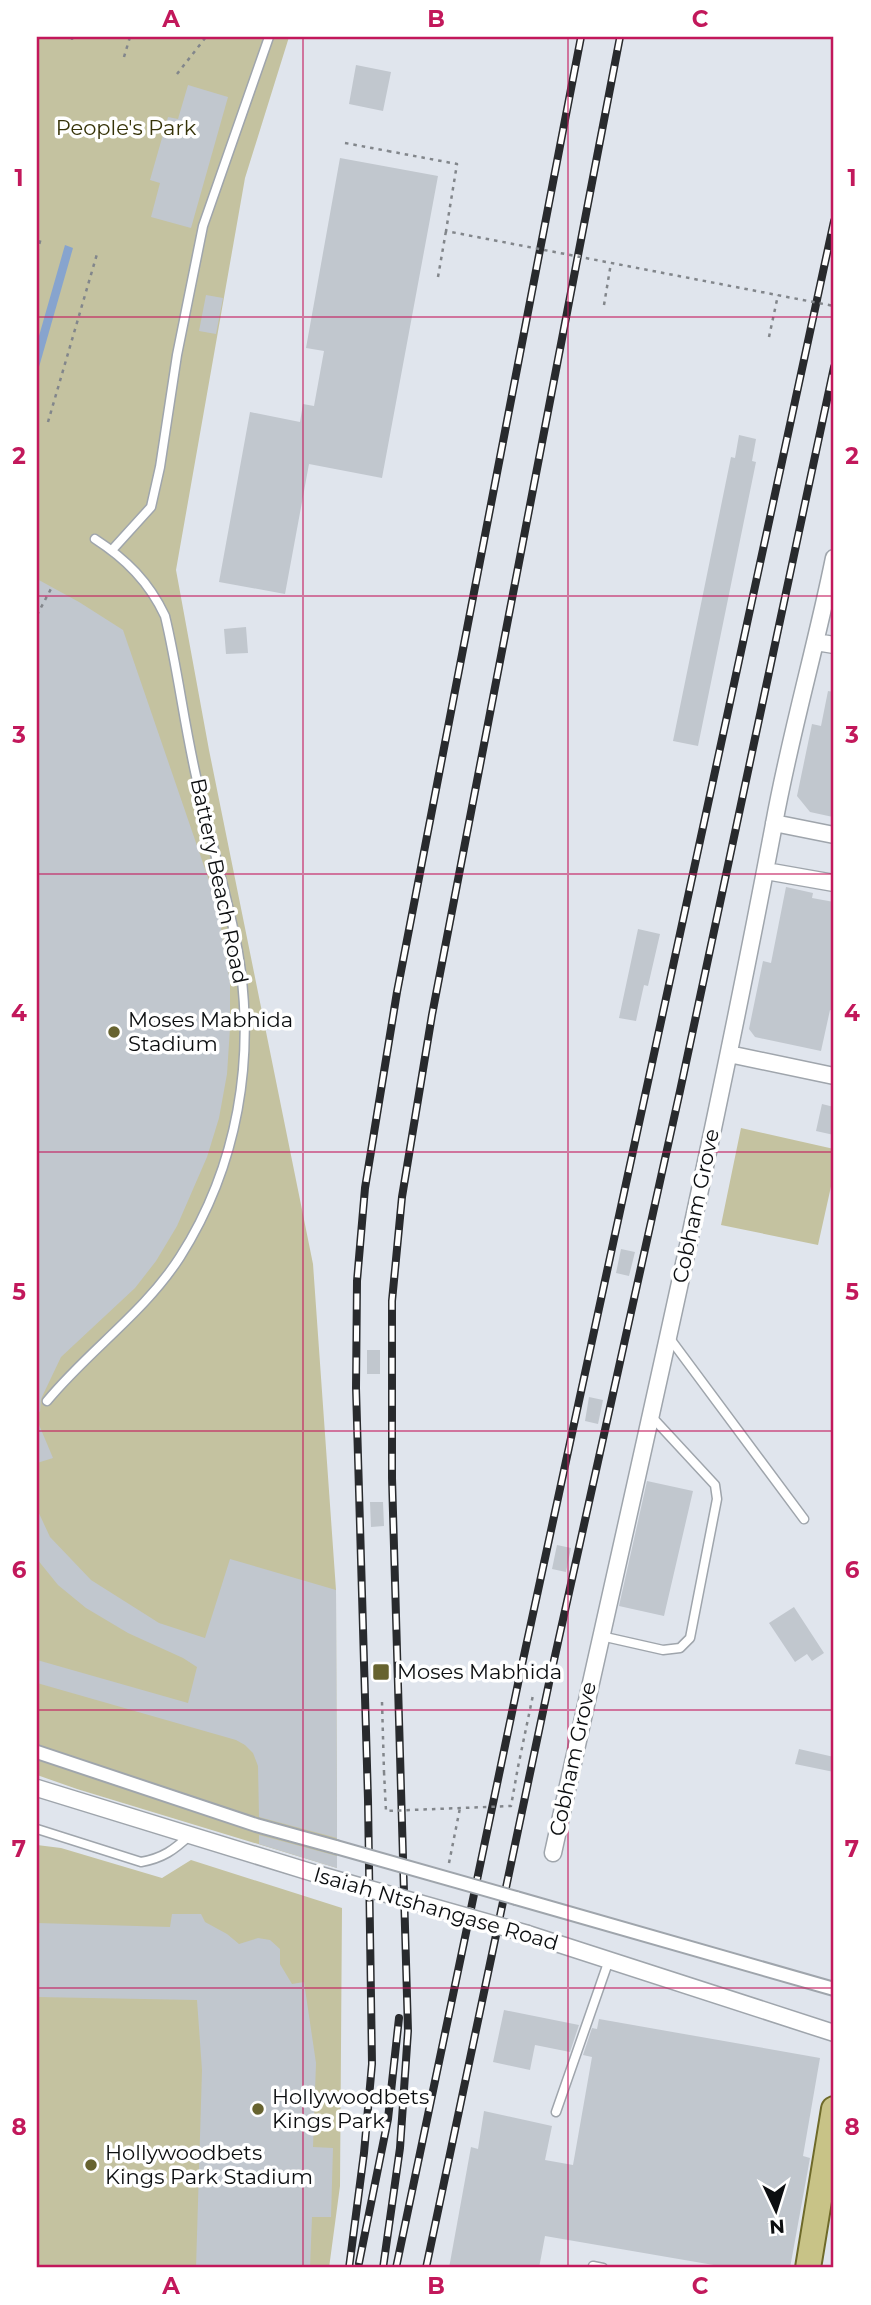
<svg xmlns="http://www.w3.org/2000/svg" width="871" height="2305" viewBox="0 0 871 2305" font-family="Montserrat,sans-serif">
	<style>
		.green { fill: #c4c2a0 }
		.water { fill: #87a4ce }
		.building { fill: #c1c7ce }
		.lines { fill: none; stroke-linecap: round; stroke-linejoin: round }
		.service-casing { stroke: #9fa5ac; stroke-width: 11 }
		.pedestrian-casing { stroke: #9fa5ac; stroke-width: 16 }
		.minor-casing { stroke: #9fa5ac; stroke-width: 19 }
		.primary-casing { stroke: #6e6a29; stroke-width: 28 }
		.path { stroke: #82868b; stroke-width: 2.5; stroke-dasharray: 3.5 5; stroke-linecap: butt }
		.service { stroke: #fff; stroke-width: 8 }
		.pedestrian { stroke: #fff; stroke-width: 12 }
		.minor { stroke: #fff; stroke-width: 16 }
		.primary { stroke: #c8c387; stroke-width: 24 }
		.rail-casing { stroke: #282a2d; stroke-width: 8 }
		.rail { stroke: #fff; stroke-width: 5; stroke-dasharray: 16; stroke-linecap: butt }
		.pedestrian-bridge-casing { stroke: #9fa5ac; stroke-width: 16; stroke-linecap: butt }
		.minor-bridge-casing { stroke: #9fa5ac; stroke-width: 19; stroke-linecap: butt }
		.path-bridge { stroke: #82868b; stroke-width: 2.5; stroke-dasharray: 3.5 5; stroke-linecap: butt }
		.pedestrian-bridge { stroke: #fff; stroke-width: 12 }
		.minor-bridge { stroke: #fff; stroke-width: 16 }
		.grid { fill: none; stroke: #c2185b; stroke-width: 2; stroke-opacity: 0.55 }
		.poi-dot { fill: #67632f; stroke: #fff; stroke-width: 2.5 }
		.labels { text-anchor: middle; stroke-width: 7; stroke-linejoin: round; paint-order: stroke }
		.park-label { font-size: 21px; fill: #363308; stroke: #fff }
		.street-label { font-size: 21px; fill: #0c0e10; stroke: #fff }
		.poi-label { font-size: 21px; fill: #0c0e10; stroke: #fff; text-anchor: start }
		.neatline { fill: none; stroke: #c2185b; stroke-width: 2.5 }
		.grid-label { font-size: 23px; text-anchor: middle; font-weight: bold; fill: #c2185b }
	</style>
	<rect width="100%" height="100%" fill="#e0e5ed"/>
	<path class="green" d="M37,37H289L245,178L176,570L209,750L313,1264L336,1590L337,1868L77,1789L37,1775Z
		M741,1128L834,1149V1173L818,1245L721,1225Z
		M37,1845L61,1848L162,1878L191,1860L342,1908L340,2186L329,2268H37Z"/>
	<path class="water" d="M65,245L73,248L37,374V343Z"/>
	<path class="building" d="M356,65L391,72L383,111L349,104Z
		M188,85L228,97L191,228L151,217L160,183L150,180L168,117L178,119Z
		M340,158L438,176L382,478L309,464L285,594L219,582L250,412L300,422L303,404L314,406L324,351L306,348Z
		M206,295L223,298L216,334L199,331Z
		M739,435L756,439L752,461L756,462L698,746L673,741L731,457L735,458Z
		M37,579L79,602L123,630L217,904L230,982V1028L227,1074L219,1118L207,1157L177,1226L156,1261L135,1288L61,1357L41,1399L40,1412L37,1411Z
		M246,627L248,653L226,654L224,629Z
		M828,691L834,692L833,817L810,812L797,796L812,724L821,726Z
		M786,887L813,893L812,898L834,902V1011L830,1010L821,1051L755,1037L749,1029L763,961L771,963Z
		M638,929L660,934L648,986L644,985L636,1021L619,1018Z
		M822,1104L834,1107V1135L816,1131Z
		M621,1249L635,1252L629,1276L616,1273Z
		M367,1350H380V1374H367Z
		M589,1397L603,1400L598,1424L585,1421Z
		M37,1420L53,1458L37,1463Z
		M647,1481L693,1491L664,1616L619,1606Z
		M370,1502H383L384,1526L371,1527Z
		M37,1509L50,1537L91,1580L159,1623L205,1638L230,1559L336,1590L337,1838L259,1817L258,1766L253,1753L245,1745L236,1740L37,1683V1660L188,1703L197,1667L183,1658L128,1633L86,1608L58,1585L37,1559Z
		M557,1545L571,1548L566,1572L552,1569Z
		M794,1607L824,1653L812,1661L807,1654L795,1662L769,1623Z
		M799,1749L834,1757V1772L795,1764Z
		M259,1835L337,1856V1868L259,1844Z
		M172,1914H201L205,1922L227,1934L239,1944L258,1938L270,1940L280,1949V1964L292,1984L304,1982L316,2063L313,2147L333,2148L331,2217H312L310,2268H196L202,2070L197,2000L37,1997V1923L170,1927Z
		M504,2010L579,2025L570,2052L535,2045L530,2070L493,2062Z
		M599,2019L820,2058L803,2156L810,2158L790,2268H731L545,2236L539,2268H449L471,2147L478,2149L484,2111L552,2126L545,2160L573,2165L592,2057L583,2055L592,2028L597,2029Z"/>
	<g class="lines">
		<g class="service-casing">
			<path id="service" d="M112,550L151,507L160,467L177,355L203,226L269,37
				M668,1336L804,1519
				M47,1401C89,1350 144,1313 180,1257C238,1166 256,1058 238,952C228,898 212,846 200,793C185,734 179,674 165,616C149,582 126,559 95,539
				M601,1636L663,1650L680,1648L690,1638L717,1499L715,1485L652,1417
				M37,1829L141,1862C163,1858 174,1850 190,1835
				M556,2112L609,1960
				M593,2266L603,2268"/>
		</g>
		<g class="pedestrian-casing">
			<path id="pedestrian" d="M37,1752L256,1825L336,1847
				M516,1898L834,1989"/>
		</g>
		<g class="minor-casing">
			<path id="minor" d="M816,642L834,645
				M774,823L834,835
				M766,871L834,883
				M729,1054L834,1076
				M37,1788L320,1875
				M553,1853C629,1510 709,1169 774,824C790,735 816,647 834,558
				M528,1934L834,2033"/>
		</g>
		<g class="primary-casing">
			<path id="primary" d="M808,2268L834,2109"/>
		</g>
		<path class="path" d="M72,37V40
			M124,57L130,37
			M177,74L206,37
			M345,143L388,151
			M37,252L41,238
			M438,277L446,231
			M604,305L611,263
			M769,337L778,295
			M48,422L97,254
			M37,615L52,587
			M382,1702L384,1772
			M518,1767L533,1695
			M449,1863L460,1808"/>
		<use href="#service" class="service"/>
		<use href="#pedestrian" class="pedestrian"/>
		<use href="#minor" class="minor"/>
		<use href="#primary" class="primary"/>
		<g class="rail-casing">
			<path id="rail" d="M359,2263L388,2119L399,2018
				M349,2268L364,2153L372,2064L368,1800L356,1388L357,1281L365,1188L397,992L581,37
				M383,2268L400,2148L408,2031L392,1478V1301L402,1197L432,1015L620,37
				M396,2268L520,1674L834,221
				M426,2268L549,1683L680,1091L834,367"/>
		</g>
		<use href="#rail" class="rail"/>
		<g class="pedestrian-bridge-casing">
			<path id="pedestrian-bridge" d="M336,1847L516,1898"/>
		</g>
		<g class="minor-bridge-casing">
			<path id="minor-bridge" d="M320,1875L528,1934"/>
		</g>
		<path class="path-bridge" d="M388,151L457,164L446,231L834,306
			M384,1772L386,1811L511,1806L518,1767"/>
		<use href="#pedestrian-bridge" class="pedestrian-bridge"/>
		<use href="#minor-bridge" class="minor-bridge"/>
	</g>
	<path class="grid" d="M303,37V2268M568,37V2268M37,317H834M37,596H834M37,874H834M37,1152H834M37,1431H834M37,1710H834M37,1988H834"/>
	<g class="poi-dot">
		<circle cx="114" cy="1032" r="7"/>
		<rect x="372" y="1663" width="18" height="18" rx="3.5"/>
		<circle cx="258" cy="2109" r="7"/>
		<circle cx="91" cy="2165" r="7"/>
	</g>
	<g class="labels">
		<g class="park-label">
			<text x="126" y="135">People's Park</text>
		</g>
		<g class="street-label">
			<text transform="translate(219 881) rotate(78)" y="7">Battery Beach Road</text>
			<text transform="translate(696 1206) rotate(-78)" y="7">Cobham Grove</text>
			<text transform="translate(573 1759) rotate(-78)" y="7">Cobham Grove</text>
			<text transform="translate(436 1909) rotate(16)" y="7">Isaiah Ntshangase Road</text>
		</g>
		<g class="poi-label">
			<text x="128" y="1027">Moses Mabhida<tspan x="128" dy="24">Stadium</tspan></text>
			<text x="397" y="1679">Moses Mabhida</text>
			<text x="272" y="2104">Hollywoodbets<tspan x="272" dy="24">Kings Park</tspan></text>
			<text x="105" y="2160">Hollywoodbets<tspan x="105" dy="24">Kings Park Stadium</tspan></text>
		</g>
	</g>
	<rect width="871" height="2305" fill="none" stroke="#ffffff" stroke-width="77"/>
	<g transform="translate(776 2210) rotate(176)" stroke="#ffffff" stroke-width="5" paint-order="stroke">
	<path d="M0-5L12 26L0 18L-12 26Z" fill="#0c0e10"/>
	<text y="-10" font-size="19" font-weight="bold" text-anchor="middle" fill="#0c0e10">N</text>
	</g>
	<rect x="38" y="38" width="794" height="2228" class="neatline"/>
	<g class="grid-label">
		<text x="171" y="27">A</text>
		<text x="436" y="27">B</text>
		<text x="700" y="27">C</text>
		<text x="19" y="186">1</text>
		<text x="852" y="186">1</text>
		<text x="19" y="464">2</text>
		<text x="852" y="464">2</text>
		<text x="19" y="743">3</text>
		<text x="852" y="743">3</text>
		<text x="19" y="1021">4</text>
		<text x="852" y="1021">4</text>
		<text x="19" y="1300">5</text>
		<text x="852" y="1300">5</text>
		<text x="19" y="1578">6</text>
		<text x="852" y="1578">6</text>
		<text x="19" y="1857">7</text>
		<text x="852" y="1857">7</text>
		<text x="19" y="2135">8</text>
		<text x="852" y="2135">8</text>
		<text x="171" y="2294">A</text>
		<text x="436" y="2294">B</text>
		<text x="700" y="2294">C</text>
	</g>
</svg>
